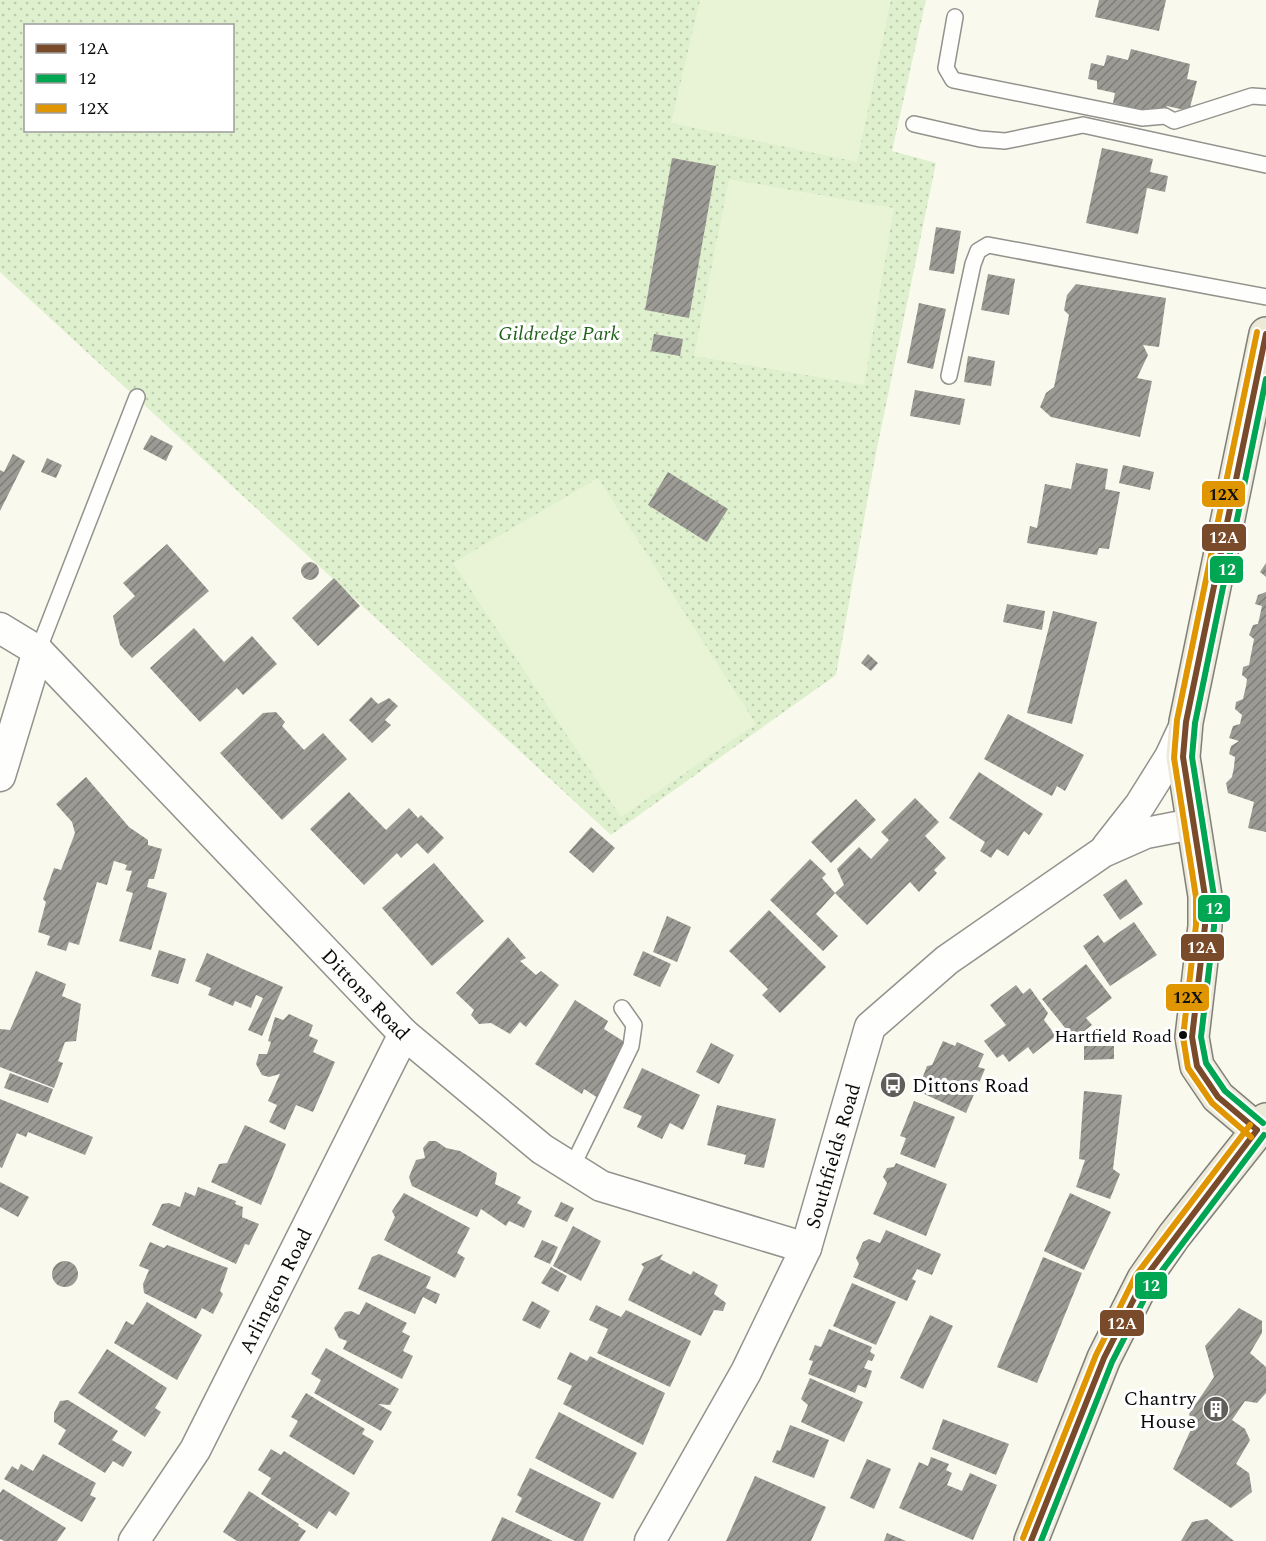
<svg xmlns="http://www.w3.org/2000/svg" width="1266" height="1541" viewBox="0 0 1266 1541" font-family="Spectral,serif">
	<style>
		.park { fill: url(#park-dots); fill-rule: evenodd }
		.pitch { fill: #e9f4d6 }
		.building { fill: url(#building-hatch) }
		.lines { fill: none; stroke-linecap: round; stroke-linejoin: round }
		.lane-casing { stroke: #93928d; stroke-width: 18 }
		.street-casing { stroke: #93928d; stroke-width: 33 }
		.primary-casing { stroke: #807f7a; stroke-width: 36 }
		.lane { stroke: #fefefc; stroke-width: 15 }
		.street { stroke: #fefefc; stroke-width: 30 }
		.primary { stroke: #ece9d6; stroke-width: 33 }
		.bus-1-casing { stroke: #fff; stroke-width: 10 }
		.bus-2-casing { stroke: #fff; stroke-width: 10 }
		.bus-3-casing { stroke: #fff; stroke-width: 10 }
		.bus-1 { stroke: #7a4b2a; stroke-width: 6 }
		.bus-2 { stroke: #00a651; stroke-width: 6 }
		.bus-3 { stroke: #df9601; stroke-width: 6 }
		.bus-dot { fill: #0b0b0b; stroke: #fff; stroke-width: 2 }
		.labels { text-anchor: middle; stroke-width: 6; stroke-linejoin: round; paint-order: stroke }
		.bus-label { font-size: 18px; fill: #0b0b0b; stroke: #fff; text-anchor: end }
		.park-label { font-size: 20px; font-style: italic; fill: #21621b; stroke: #fff }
		.street-label { font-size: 20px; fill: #0b0b0b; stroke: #fff }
		.poi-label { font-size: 20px; fill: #0b0b0b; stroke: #fff; text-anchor: start }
		.line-badge { stroke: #fff; stroke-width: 2 }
		.badge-label { font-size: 16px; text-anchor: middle; font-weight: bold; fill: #fff }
		.pale-badge-label { font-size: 16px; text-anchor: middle; font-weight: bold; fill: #111 }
	</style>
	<defs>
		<pattern id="park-dots" width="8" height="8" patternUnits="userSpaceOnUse" patternTransform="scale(1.5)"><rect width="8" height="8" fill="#def0cd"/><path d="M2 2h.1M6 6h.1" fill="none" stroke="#bdccaf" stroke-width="1.8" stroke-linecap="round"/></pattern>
		<pattern id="building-hatch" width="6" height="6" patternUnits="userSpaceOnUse" patternTransform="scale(1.5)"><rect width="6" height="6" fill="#9c9a94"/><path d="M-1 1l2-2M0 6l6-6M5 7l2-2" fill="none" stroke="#7d7c77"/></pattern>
	</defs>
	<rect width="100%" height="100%" fill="#faf9ed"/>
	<path class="park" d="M0,0H926L892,151L936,163L875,458L836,675L611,835L0,272ZM26,26H232V130H26Z"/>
	<path class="pitch" d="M700,0H891L857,162L671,123Z
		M729,179L894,208L864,385L694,356Z
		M598,478L756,724L621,817L453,563Z"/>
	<path class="building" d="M1099,0H1166L1159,31L1095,17Z
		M1131,49L1190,64L1187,79L1197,81L1189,111L1167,106L1165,116L1113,103L1115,93L1097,89V81L1088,79L1091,63L1104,66L1107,55L1128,60Z
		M1102,148L1153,159L1150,172L1168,176L1165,192L1147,188L1138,234L1086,223Z
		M672,158L716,166L689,318L645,310Z
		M936,227L961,231L954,274L929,270Z
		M988,274L1015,279L1009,315L981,310Z
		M1076,284L1166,298L1159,347L1143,345L1148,355L1137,378L1152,381L1140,437L1051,417L1040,407L1046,393L1054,387L1069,315L1064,310L1067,295Z
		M919,303L946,309L933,369L907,363Z
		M654,334L683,339L680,356L651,351Z
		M968,356L995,361L991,386L964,382Z
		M915,390L965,399L960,425L910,416Z
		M151,435L173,446L166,461L143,449Z
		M13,454L25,461L0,511V470L4,472Z
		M47,458L62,465L56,478L41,472Z
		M1076,463L1108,469L1105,489L1120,492L1109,549L1099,548L1097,555L1027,543L1030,526L1037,528L1045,484L1071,489Z
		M1123,465L1154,472L1150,490L1119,483Z
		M668,472L728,509L707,542L648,505Z
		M167,544L209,591L132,658L120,645L113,616L135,596L123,583Z
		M301 571a9 9 0 1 1 18 0a9 9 0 1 1-18 0Z
		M1266,563V577L1260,572Z
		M334,578L360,606L318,646L292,618Z
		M1266,592V832L1248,828L1254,802L1228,793L1226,783L1232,777L1234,767L1235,757L1229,754L1231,746L1239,741L1229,738L1233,726L1240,724L1242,715L1235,709L1236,702L1243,699L1246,686L1247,679L1242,675L1243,667L1249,665L1254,639L1249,635L1253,625L1258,624L1262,606L1255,604L1258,595Z
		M1007,604L1045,611L1042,630L1003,622Z
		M1053,611L1097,622L1072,724L1027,713Z
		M194,628L224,662L252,636L277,664L243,695L237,688L200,722L150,668Z
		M868,654L878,663L871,671L861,663Z
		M371,697L378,704L389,698L398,706L385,720L391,725L372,743L349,720Z
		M276,712L285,722L282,726L304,750L323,733L347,759L282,820L220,753L263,713Z
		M1008,714L1084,755L1065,791L1057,786L1052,796L984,759Z
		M979,772L1043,814L1029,835L1024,831L1008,856L997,849L991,858L980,851L985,842L949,818Z
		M86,777L129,827L148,840V845L162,849L154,879H149L147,887L167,893L151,950L119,941L133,893L126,891L132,871L125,870L127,865L114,861L107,885L97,882L79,945L69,942L66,951L47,945L50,936L38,932L46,902L43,899L54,868L61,870L75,833L72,822L56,804Z
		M349,792L386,830L409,808L418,818L421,815L444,838L428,854L417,843L401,858L397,853L364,885L310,829Z
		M915,798L939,822L925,836L946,858L934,870L937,873L919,892L910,882L867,925L835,893L844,885L837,869L859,847L871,859L889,840L881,832Z
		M856,799L876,820L831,863L811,842Z
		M591,827L615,848L593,873L569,852Z
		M810,859L826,874L822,878L835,893L816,914L838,936L823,951L770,900Z
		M434,863L484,921L432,966L382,908Z
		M1126,879L1143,904L1120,920L1103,895Z
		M769,910L826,967L780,1013L762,995L768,989L729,951Z
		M667,916L691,927L677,962L653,952Z
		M1134,922L1157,955L1110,986L1083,946L1098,935L1104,943Z
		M508,937L526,958L520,961L536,975L541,971L559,985L526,1027L520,1022L510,1034L491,1023L479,1024L471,1015L474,1010L456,993Z
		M159,950L186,959L178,984L151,976Z
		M643,951L671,964L660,987L633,975Z
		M207,953L283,987L262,1036L248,1030L263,998L256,995L251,1008L235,1001L233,1006L208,995L211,988L195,981Z
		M1086,964L1112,998L1086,1018L1092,1025L1074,1039L1042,999Z
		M36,971L66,984L62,996L81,1004L76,1041L65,1042L58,1061L63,1063L54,1088L0,1067V1029L10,1030Z
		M1016,985L1023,994L1030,988L1048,1013L1044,1020L1056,1036L1033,1054L1028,1047L1009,1062L1003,1054L997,1058L984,1041L1006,1025L990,1005Z
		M575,1000L608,1021L604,1029L631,1046L598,1098L584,1089L582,1094L535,1064Z
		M289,1014L313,1025L309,1036L318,1040L313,1052L335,1062L313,1112L296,1105L285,1130L269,1122L277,1105L268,1101L280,1074L269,1077L262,1075L256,1064L259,1054H267L271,1042L268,1041L275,1017L283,1020Z
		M943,1041L955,1046L957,1042L984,1054L978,1067L985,1069L966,1113L922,1093L927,1081L922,1079L927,1066L932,1065Z
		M711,1043L734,1055L719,1084L696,1072Z
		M1084,1046H1114V1059L1084,1060Z
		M642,1068L700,1095L683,1130L670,1123L662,1139L637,1127L642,1116L623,1108Z
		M10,1073L53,1089L48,1103L4,1088Z
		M1084,1091L1122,1095L1113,1169L1120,1174L1110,1199L1076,1187L1085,1160L1079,1159Z
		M0,1099L93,1137L85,1155L28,1132L26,1137L17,1133L2,1168L0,1167Z
		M914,1101L955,1117L935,1168L900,1154L906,1138L900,1136Z
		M717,1105L776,1119L764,1168L744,1164L746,1155L707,1145Z
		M245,1125L286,1144L261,1205L211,1182L219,1164L227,1163Z
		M429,1141H436L446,1148L460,1151L497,1173L495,1184L521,1197L517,1203L532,1211L524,1228L509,1221L506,1226L481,1209L477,1217L412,1186L409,1177L416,1160L425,1158L423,1148Z
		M896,1163L947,1184L926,1236L873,1214L887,1183L883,1177L887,1168L894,1167Z
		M0,1182L29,1197L18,1217L0,1207Z
		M198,1187L236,1201L235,1204L243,1207L242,1217L259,1224L249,1245L245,1244L236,1264L152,1225L162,1204L169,1203L180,1207L185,1192L195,1196Z
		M404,1193L470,1228L457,1253L465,1258L455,1278L384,1240L395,1217L392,1211Z
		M1070,1193L1111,1212L1084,1270L1044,1251Z
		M561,1202L574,1208L567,1222L554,1216Z
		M573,1226L601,1241L581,1281L553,1266Z
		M886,1230L941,1254L932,1275L917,1269L912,1279L916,1281L907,1301L853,1277L859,1264L856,1258L863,1242L869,1239L880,1243Z
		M542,1240L558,1247L550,1264L534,1257Z
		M150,1242L164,1248L167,1245L228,1268L220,1291L223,1294L213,1314L202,1308L196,1319L144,1293L143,1284L149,1270L139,1266Z
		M379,1254L431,1277L426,1288L440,1294L436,1304L423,1297L415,1314L358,1289L372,1257Z
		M663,1254L660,1259L691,1275L693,1271L718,1285L714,1294L726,1303L723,1311L714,1310L701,1336L628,1300L644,1267L641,1264Z
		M1043,1257L1082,1273L1037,1383L997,1367Z
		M52 1274a13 13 0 1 1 26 0a13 13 0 1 1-26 0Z
		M551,1267L567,1276L558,1292L541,1283Z
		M852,1283L896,1302L876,1345L833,1326Z
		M532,1301L550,1311L540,1329L522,1320Z
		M147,1302L202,1335L177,1380L114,1343L126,1321L133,1325Z
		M366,1302L407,1323L402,1332L410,1336L403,1351L413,1356L402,1379L343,1349L347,1341L339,1338L334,1328L345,1312L351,1311L359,1315Z
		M596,1305L621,1317L626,1310L691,1341L670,1387L597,1353L608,1329L589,1320Z
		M1239,1308L1262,1321V1333L1250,1353L1266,1367V1393L1257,1403L1245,1401L1232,1420L1245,1429L1250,1440L1236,1464L1249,1473L1252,1492L1231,1508L1173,1469L1193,1425L1189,1414L1214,1377L1205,1346Z
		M930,1315L953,1326L923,1389L900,1378Z
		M829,1329L872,1347L870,1352L875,1355L872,1361L868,1360L864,1368L872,1371L866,1388L858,1385L855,1393L808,1374L813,1361L809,1360L815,1345L821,1347Z
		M326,1348L399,1389L390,1405L378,1404L392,1412L381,1431L314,1393L321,1380L311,1374Z
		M107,1349L167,1388L155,1408L161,1412L145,1437L78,1393Z
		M570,1352L587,1361L590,1356L665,1393L643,1445L563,1404L572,1386L557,1379Z
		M810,1378L863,1402L844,1442L801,1422L808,1405L801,1399Z
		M306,1393L365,1429L362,1434L374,1441L354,1475L289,1436L298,1421L291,1417Z
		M68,1400L118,1431L112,1440L132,1452L123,1467L113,1461L105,1473L58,1444L66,1430L54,1422V1413L60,1401Z
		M559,1412L637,1453L613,1499L535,1458Z
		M943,1419L1009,1444L996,1475L932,1449Z
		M790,1425L829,1440L814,1478L772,1462L777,1450L780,1451Z
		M271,1449L281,1455L284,1451L350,1493L336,1516L329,1511L317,1529L261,1494L271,1478L258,1470Z
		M43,1454L96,1483L90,1495L96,1498L82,1522L4,1479L12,1466L18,1470L21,1464L33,1471Z
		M931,1457L949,1464L946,1470L952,1473L947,1485L962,1491L970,1473L997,1485L973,1540L899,1508L919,1462L928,1466Z
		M867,1459L891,1469L874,1509L850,1498Z
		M530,1468L601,1503L583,1541H575L515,1512L522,1498L517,1495Z
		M755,1476L826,1507L811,1541H726Z
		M3,1489L66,1528L57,1541H4L0,1539V1493Z
		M249,1491L299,1524L298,1526L306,1531L299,1541H237L223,1532Z
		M502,1517L553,1541H491Z
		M1207,1519L1234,1541H1181L1192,1522Z
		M887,1533L906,1541H884Z"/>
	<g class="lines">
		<g class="lane-casing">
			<path id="lane" d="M955,17L946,68L953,80L1142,118L1165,116L1174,121L1252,96L1266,97
				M914,124L980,139L1005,141L1083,125L1266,165
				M949,376L973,264L978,251L988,245L1266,297
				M38,651L137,397
				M571,1169L631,1046L634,1025L622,1008"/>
		</g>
		<g class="street-casing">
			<g id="street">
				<path id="s1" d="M0,628L38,651L404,1034L542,1149L601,1186L806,1248"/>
				<path d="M0,776L38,651"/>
				<path d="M1107,847L1140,805L1170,757L1184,727"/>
				<path id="s2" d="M134,1541L195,1450L404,1034"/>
				<path id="s3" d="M650,1541L746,1372L806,1248L870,1027L947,960L1103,852L1146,833L1192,824"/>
			</g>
		</g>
		<g class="primary-casing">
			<path id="primary" d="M1257,1130L1218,1097L1197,1066L1192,1037L1205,926V896L1183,757L1186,722L1266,334
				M1031,1541L1104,1358L1144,1279L1174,1236L1266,1120"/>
		</g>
		<use href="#lane" class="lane"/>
		<use href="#street" class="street"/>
		<use href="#primary" class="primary"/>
		<g class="bus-1-casing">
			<path id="bus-1" d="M1257,1130L1218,1097L1197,1066L1192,1037L1205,926V896L1183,757L1186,722L1266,334
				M1031,1541L1104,1358L1144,1279L1257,1130"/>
		</g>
		<g class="bus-2-casing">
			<path id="bus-2" d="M1263,1123L1225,1091L1206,1063L1201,1037L1214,927V896L1192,757L1195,723L1266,379
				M1041,1541L1112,1362L1152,1284L1264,1135"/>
		</g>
		<g class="bus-3-casing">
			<path id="bus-3" d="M1251,1137L1212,1103L1188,1068L1183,1037L1196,925V897L1174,758L1177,720L1257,332
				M1023,1538L1096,1355L1136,1275L1250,1125"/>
		</g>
		<use href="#bus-1" class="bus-1"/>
		<use href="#bus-2" class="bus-2"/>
		<use href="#bus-3" class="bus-3"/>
	</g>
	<defs>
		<g id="bus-disc" transform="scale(1.35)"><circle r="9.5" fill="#5f5e5a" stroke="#fff"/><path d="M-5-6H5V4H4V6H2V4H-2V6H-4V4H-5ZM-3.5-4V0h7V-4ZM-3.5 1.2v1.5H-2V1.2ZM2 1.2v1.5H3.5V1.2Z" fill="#fff"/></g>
		<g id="building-disc" transform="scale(1.35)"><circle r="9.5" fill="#5f5e5a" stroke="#fff"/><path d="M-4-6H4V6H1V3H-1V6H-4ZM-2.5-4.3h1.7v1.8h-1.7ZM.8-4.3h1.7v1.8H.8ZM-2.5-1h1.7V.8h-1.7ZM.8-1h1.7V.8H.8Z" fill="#fff"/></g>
	</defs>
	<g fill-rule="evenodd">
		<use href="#bus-disc" x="893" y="1085"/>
		<use href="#building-disc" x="1216" y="1409"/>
	</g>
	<circle class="bus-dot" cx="1183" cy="1035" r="5"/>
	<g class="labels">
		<g class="bus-label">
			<text x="1172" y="1042">Hartfield Road</text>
		</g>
		<g class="park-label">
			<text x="559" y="340">Gildredge Park</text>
		</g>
		<g class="street-label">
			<text dy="7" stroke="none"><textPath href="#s1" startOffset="519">Dittons Road</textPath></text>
			<text dy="7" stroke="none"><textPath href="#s3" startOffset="428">Southfields Road</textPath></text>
			<text dy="7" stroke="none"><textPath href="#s2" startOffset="288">Arlington Road</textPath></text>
		</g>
		<g class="poi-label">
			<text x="912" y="1092">Dittons Road</text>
			<text x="1196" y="1405" text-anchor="end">Chantry<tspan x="1196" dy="23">House</tspan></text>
		</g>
	</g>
	<g class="line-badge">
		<rect x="1201" y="480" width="45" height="28" rx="6" fill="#df9601"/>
		<rect x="1201" y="523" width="46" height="29" rx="6" fill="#7a4b2a"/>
		<rect x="1209" y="555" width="35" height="29" rx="6" fill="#00a651"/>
		<rect x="1197" y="894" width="34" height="29" rx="6" fill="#00a651"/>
		<rect x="1180" y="933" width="45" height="29" rx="6" fill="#7a4b2a"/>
		<rect x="1165" y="983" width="45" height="29" rx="6" fill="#df9601"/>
		<rect x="1134" y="1271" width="34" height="29" rx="6" fill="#00a651"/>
		<rect x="1099" y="1309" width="46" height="28" rx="6" fill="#7a4b2a"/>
	</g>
	<g class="badge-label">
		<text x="1224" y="543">12A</text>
		<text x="1227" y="575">12</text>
		<text x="1214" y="914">12</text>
		<text x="1202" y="953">12A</text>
		<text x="1151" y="1291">12</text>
		<text x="1122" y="1329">12A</text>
	</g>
	<g class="pale-badge-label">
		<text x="1224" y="500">12X</text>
		<text x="1188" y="1003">12X</text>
	</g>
	<rect x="24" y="24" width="210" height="108" fill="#ffffff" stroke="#9d9d9d" stroke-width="1.5"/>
	<rect x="36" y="44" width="30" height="9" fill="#7a4b2a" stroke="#9d9d9d" stroke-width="1.5"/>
	<text x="78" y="54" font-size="18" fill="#0b0b0b">12A</text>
	<rect x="36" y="74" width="30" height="9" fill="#00a651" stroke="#9d9d9d" stroke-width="1.5"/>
	<text x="78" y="84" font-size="18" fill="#0b0b0b">12</text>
	<rect x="36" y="104" width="30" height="9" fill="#df9601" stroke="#9d9d9d" stroke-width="1.5"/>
	<text x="78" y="114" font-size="18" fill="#0b0b0b">12X</text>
</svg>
